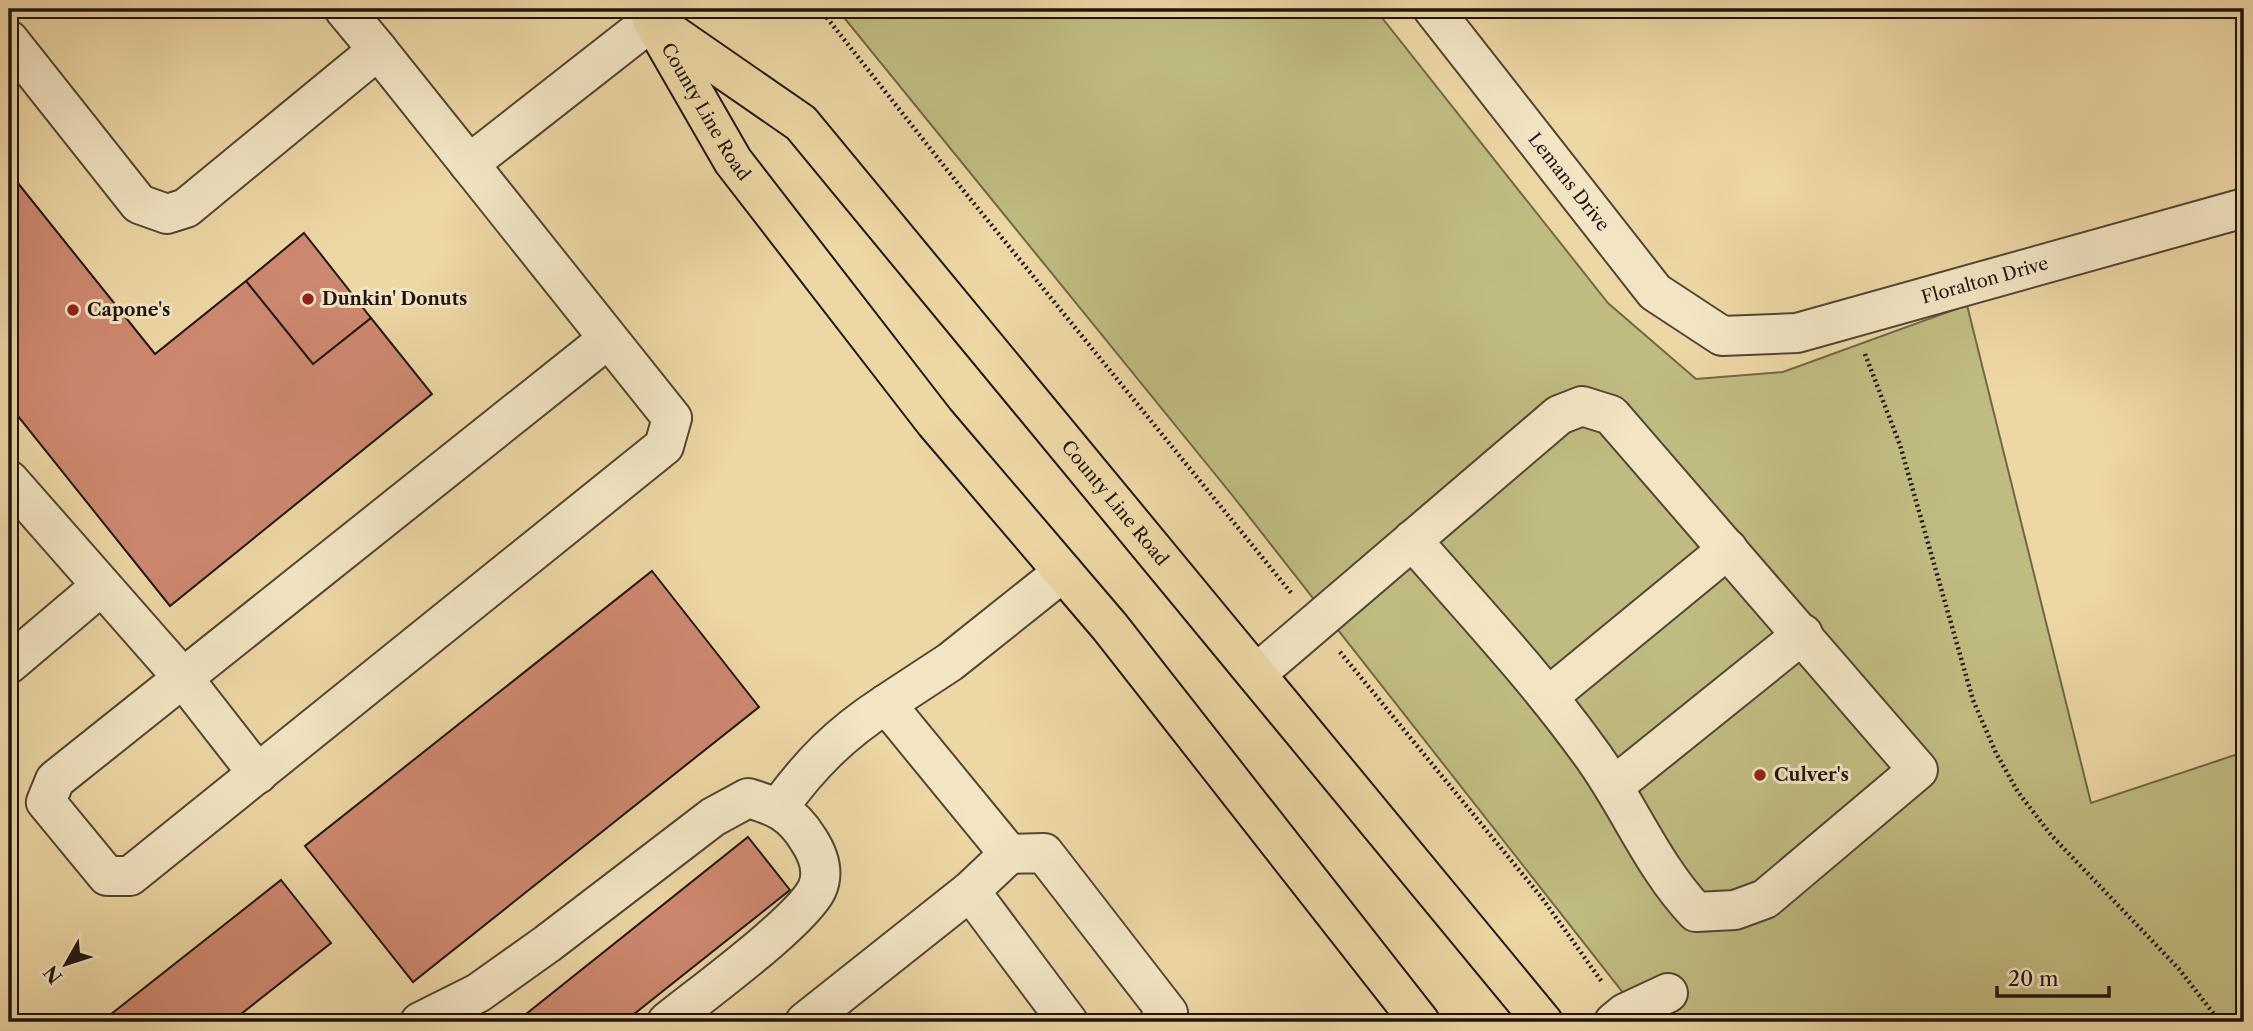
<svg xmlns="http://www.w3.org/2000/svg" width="2253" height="1031" viewBox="0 0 2253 1031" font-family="'Libre Caslon Text',serif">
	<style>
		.green { fill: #c0bc81; stroke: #706848; stroke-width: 2 }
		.building { fill: #ce8870; stroke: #20140f; stroke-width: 2 }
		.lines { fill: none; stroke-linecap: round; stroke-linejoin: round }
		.minor-casing { stroke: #534534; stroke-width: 42 }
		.major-casing { stroke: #20140f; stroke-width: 42 }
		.path { stroke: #20140f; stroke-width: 4.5; stroke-dasharray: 2 3.5; stroke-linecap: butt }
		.minor { stroke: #f3e5c4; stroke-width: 38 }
		.major { stroke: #edd7a5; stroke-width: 38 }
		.poi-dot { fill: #8f2418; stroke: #f3e5c4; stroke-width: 2.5 }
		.labels { text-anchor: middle; stroke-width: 6; stroke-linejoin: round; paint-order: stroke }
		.street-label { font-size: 18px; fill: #20140f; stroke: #f3e5c4 }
		.poi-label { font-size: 18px; font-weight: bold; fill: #20140f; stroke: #f3e5c4; text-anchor: start }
	</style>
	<rect width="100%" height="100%" fill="#edd7a5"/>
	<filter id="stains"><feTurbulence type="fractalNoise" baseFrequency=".00286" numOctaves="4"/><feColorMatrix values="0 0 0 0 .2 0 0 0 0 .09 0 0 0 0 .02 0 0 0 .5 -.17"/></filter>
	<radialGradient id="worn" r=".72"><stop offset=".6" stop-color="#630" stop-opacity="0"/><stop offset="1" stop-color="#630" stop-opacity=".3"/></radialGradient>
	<path class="green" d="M837,9H1375L1608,303L1696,379L1783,372L1967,305L2091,803L2244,752V1022H1646L1232,495Z"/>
	<path class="building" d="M9,172L155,354L246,281L313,364L371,318L432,394L170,606L9,405Z
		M304,233L371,318L313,364L246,281Z
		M652,571L759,707L413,982L305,846Z
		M748,837L790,890L624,1022H516Z
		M281,880L331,943L231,1022H101Z"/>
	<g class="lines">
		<g class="minor-casing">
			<g id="minor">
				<path d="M344,9L378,50"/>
				<path id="s1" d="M1433,9L1655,292L1722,336L1797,333L2244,208"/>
				<path d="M9,40L139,204L167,214L186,208L378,50L672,418L664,446L130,876H107L46,802L55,780L608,339"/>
				<path d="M469,164L667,9"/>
				<path d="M9,480L183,678L258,774"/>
				<path d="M9,664L100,587"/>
				<path d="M1256,674L1559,415L1582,406L1611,415L1918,770L1765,899L1735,910L1696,912C1652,866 1628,803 1590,752C1536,677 1473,610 1412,540"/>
				<path d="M1549,696L1728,549"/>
				<path d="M1614,786L1803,634"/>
				<path d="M779,807C811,763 840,734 886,704"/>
				<path d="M1009,854L1044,853L1168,1013L1159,1022"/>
				<path d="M970,891L1068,1022"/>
				<path d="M420,1022L478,993L547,944L713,817L748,798C776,806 792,813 808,839C818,854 825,871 817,889C801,922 700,995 667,1022"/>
				<path d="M805,1022L970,891L1009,854L886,704L950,662L1063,572"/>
				<path d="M1614,1022L1625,1013L1668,993"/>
			</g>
		</g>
		<g class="major-casing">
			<g id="major">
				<path id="s2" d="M652,20L801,123L1543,1022"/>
				<path id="s3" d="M657,29L733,161L935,422L1110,627L1420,1022"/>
			</g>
		</g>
		<path class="path" d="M820,9L963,190L1292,594
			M1865,354L1900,445L1973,700L1996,753L2018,792L2051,835L2179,969L2220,1022
			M1340,652L1542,898L1602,982"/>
		<use href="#minor" class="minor"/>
		<use href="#major" class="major"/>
	</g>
	<g class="poi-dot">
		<circle cx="308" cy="299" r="7"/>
		<circle cx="73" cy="310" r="7"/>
		<circle cx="1760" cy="775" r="7"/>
	</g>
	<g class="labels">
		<g class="street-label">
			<text dy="6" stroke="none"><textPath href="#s3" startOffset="96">County Line Road</textPath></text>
			<text dy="6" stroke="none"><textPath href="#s1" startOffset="220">Lemans Drive</textPath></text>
			<text dy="6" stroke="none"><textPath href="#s1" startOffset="710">Floralton Drive</textPath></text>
			<text dy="6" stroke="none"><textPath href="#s2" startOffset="674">County Line Road</textPath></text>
		</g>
		<g class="poi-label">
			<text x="322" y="305">Dunkin' Donuts</text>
			<text x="87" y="316">Capone's</text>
			<text x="1774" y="781">Culver's</text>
		</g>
	</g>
	<rect width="2253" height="1031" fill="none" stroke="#edd7a5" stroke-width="35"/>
	<rect x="10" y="10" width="2232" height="1010" fill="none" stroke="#20140f" stroke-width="3.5"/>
	<rect x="18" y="18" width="2218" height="996" fill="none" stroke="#20140f" stroke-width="2"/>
	<g transform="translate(66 964) rotate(231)" stroke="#f3e5c4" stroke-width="5" paint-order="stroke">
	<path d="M0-5L12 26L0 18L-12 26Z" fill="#20140f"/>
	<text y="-10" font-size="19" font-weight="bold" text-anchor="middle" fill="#20140f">N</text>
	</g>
	<path d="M1997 986v10h112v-10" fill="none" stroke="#20140f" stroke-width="3.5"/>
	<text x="2008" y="986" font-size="21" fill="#20140f" stroke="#f3e5c4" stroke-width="5" paint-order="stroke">20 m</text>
	<rect width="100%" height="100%" filter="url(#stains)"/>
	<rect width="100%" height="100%" fill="url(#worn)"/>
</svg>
